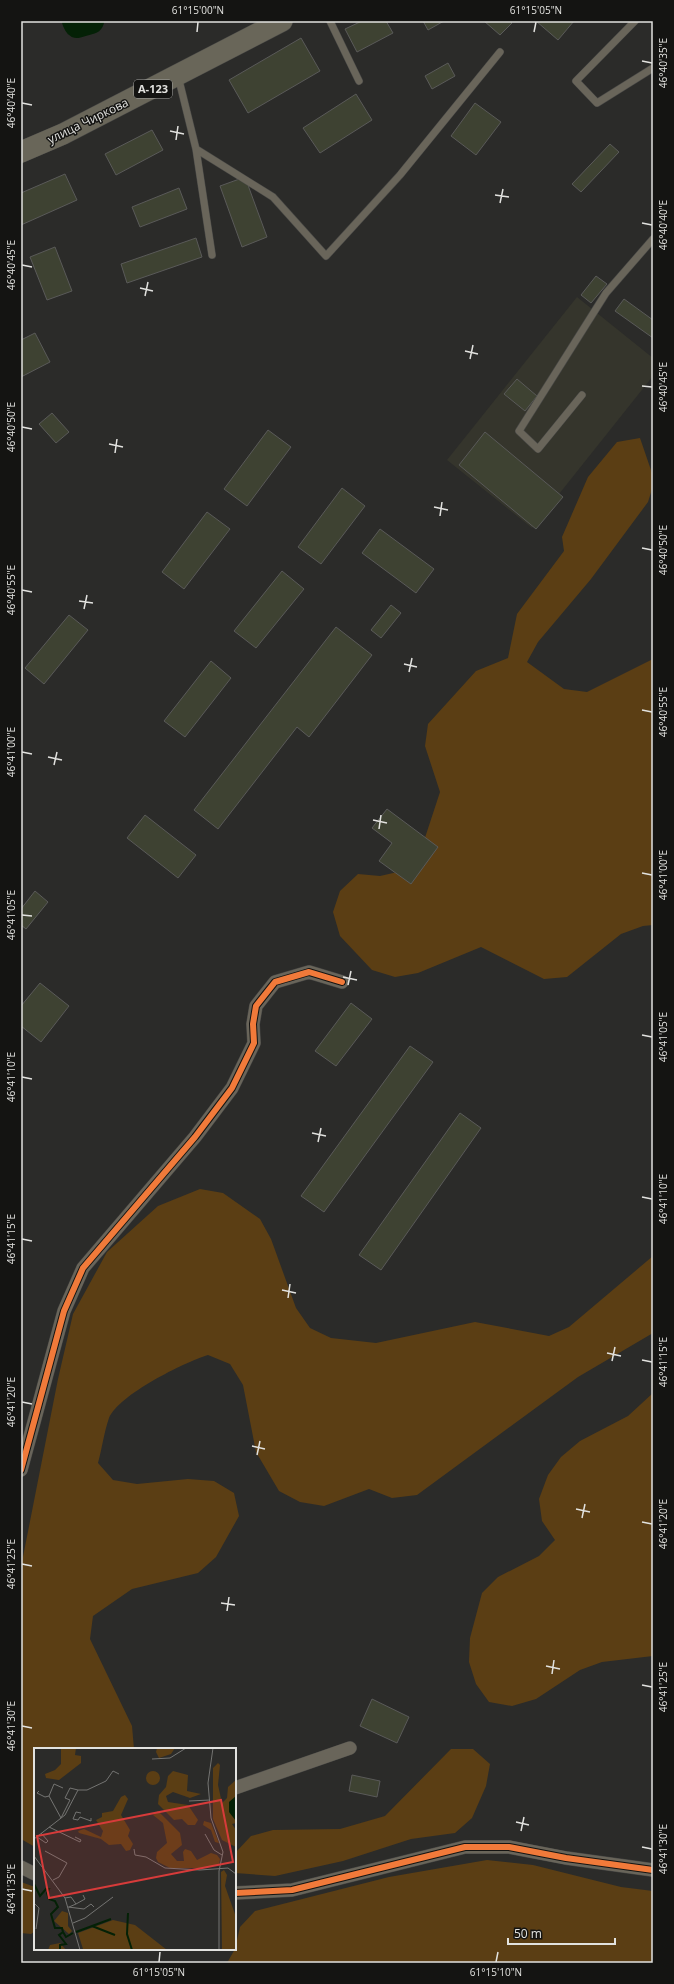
<svg xmlns="http://www.w3.org/2000/svg" width="674" height="1984" viewBox="0 0 674 1984" font-family="'Open Sans',sans-serif">
	<style>
		.built { fill: #35352c }
		.green { fill: #5b3e14 }
		.lines { fill: none; stroke-linecap: round; stroke-linejoin: round }
		.river { stroke: #042106; stroke-width: 26 }
		.building { fill: #3e4232; stroke: #5a5a59 }
		.lane-casing { stroke: #484846; stroke-width: 8 }
		.street-casing { stroke: #484846; stroke-width: 14 }
		.primary-casing { stroke: #484846; stroke-width: 22 }
		.lane { stroke: #69655a; stroke-width: 7 }
		.street { stroke: #69655a; stroke-width: 13 }
		.primary { stroke: #696659; stroke-width: 21 }
		.cycleway-casing { stroke: #141412; stroke-width: 8 }
		.cycleway { stroke: #f17a3a; stroke-width: 6 }
		.ticks { fill: none; stroke: #e2e2df; stroke-width: 1.5 }
		.labels { text-anchor: middle; stroke-width: 3; stroke-linejoin: round; paint-order: stroke }
		.shield { fill: #141412; stroke: #a4a4a2; stroke-width: 1 }
		.shield-label { font-size: 11px; font-weight: bold; fill: #e2e2df }
		.street-label { font-size: 12px; fill: #e2e2df; stroke: #141412 }
		.inset-river { fill: none; stroke: #042106; stroke-width: 2 }
		.inset-road { fill: none; stroke: #747472; stroke-width: 1 }
		.view { fill: #d73b3a; fill-opacity: 0.15; stroke: #d73b3a; stroke-width: 2 }
		.inset-edge { fill: none; stroke: #e2e2df; stroke-width: 2 }
		.neatline { fill: none; stroke: #e2e2df; stroke-width: 1.5 }
		.ticks-label { font-size: 10px; text-anchor: middle; fill: #e2e2df }
	</style>
	<rect width="100%" height="100%" fill="#2b2b29"/>
	<path class="built" d="M577,297L653,358V376L532,528L447,460Z"/>
	<path class="green" d="M640,438L653,476V486L648,502L591,579L538,642L527,662L564,689L587,692L653,659V925L643,926L621,934L567,977L544,979L481,947L418,973L395,977L372,970L340,936L333,912L340,891L358,874L380,876L402,871L419,856L440,792L425,746L428,724L476,671L508,658L517,614L564,551L562,537L588,477L617,442Z
		M200,1189L223,1193L260,1219L271,1239L296,1308L310,1328L331,1338L376,1343L475,1322L549,1336L569,1327L653,1256V1333L578,1377L417,1495L392,1498L369,1489L324,1506L300,1502L279,1491L256,1452L243,1385L230,1364L208,1355C183,1363 120,1394 109,1418C104,1432 102,1449 98,1463L113,1480L137,1484L188,1479L214,1481L234,1493L239,1516L216,1557L198,1573L132,1589L93,1616L90,1639L132,1726L134,1749H35V1847L21,1839V1567L58,1379L73,1314L107,1252L158,1206Z
		M653,1393V1656L602,1662L580,1670L536,1699L512,1706L489,1702L476,1684L469,1662L470,1638L482,1593L498,1577L539,1556L555,1540L542,1521L539,1499L548,1475L561,1457L580,1441L628,1416Z
		M451,1749H473L490,1764L486,1786L472,1818L455,1833L411,1839L343,1861L275,1876L235,1873L236,1852L251,1836L273,1830L340,1829L385,1816Z
		M487,1860L533,1865L621,1887L653,1891V1963H227L235,1949L240,1927L255,1911L389,1877Z
		M21,1882L35,1887V1931L31,1934L21,1933Z"/>
	<g class="lines">
		<path class="river" d="M75,21L77,25L91,21"/>
	</g>
	<path class="building" d="M362,21H386L393,33L357,52L345,29Z
		M423,21H444L428,30Z
		M484,21H510L512,23L500,35Z
		M536,21H574L558,40Z
		M301,38L320,71L248,113L229,80Z
		M448,63L455,76L432,89L425,76Z
		M356,94L372,120L320,153L303,128Z
		M475,103L501,122L476,155L451,136Z
		M152,130L163,150L116,175L105,154Z
		M610,144L619,152L581,192L572,184Z
		M65,174L77,200L21,225V193Z
		M245,177L267,237L242,247L220,186Z
		M179,188L187,209L140,227L132,207Z
		M196,238L202,257L127,283L121,264Z
		M55,247L72,291L47,300L30,257Z
		M596,276L607,284L591,303L581,295Z
		M624,299L653,320V338L615,311Z
		M35,333L50,362L21,377V340Z
		M517,379L537,396L525,411L504,394Z
		M52,413L69,432L56,443L39,424Z
		M268,430L291,447L247,506L224,489Z
		M485,432L563,497L536,529L459,465Z
		M342,488L365,506L321,564L298,547Z
		M207,512L230,529L184,589L162,572Z
		M380,529L434,569L416,593L362,553Z
		M282,571L304,589L256,648L234,631Z
		M391,605L401,613L381,638L371,630Z
		M69,615L88,630L44,684L25,668Z
		M336,627L372,655L309,737L297,727L218,829L194,810Z
		M211,661L231,678L185,737L164,721Z
		M387,809L438,847L411,884L379,861L392,843L372,828Z
		M145,815L196,855L178,878L127,838Z
		M35,891L48,902L26,929L21,925V909Z
		M40,983L69,1006L41,1042L21,1026V1006Z
		M351,1003L372,1019L336,1066L315,1051Z
		M410,1046L433,1062L324,1212L301,1196Z
		M460,1113L481,1128L381,1270L359,1255Z
		M372,1699L409,1717L397,1743L360,1726Z
		M352,1775L380,1781L377,1797L349,1791Z"/>
	<g class="lines">
		<g class="lane-casing">
			<path id="lane" d="M330,21L359,81
				M635,21L576,81L597,103L653,68
				M178,76L196,149L273,197L326,256L400,175L500,52
				M196,149L212,255
				M582,395L538,449L519,431L606,293L653,239"/>
		</g>
		<g class="street-casing">
			<path id="street" d="M21,1470L64,1311L83,1268L195,1137L232,1088L254,1043L253,1024L256,1006L275,982L309,972L342,982
				M235,1788L350,1748
				M21,1867L35,1874
				M235,1893L292,1890L465,1847H509L566,1858L653,1870"/>
		</g>
		<g class="primary-casing">
			<path id="primary" d="M21,152L63,134L282,21"/>
		</g>
		<use href="#lane" class="lane"/>
		<use href="#street" class="street"/>
		<use href="#primary" class="primary"/>
		<g class="cycleway-casing">
			<path id="cycleway" d="M21,1470L64,1311L83,1268L195,1137L232,1088L254,1043L253,1024L256,1006L275,982L309,972L342,982
				M235,1893L292,1890L465,1847H509L566,1858L653,1870"/>
		</g>
		<use href="#cycleway" class="cycleway"/>
	</g>
	<path class="ticks" d="M197,32L198,22M534,32L536,22M642,61L652,63M22,103L32,105M170,131L184,134M176,140L178,126M495,195L509,197M500,203L503,189M642,223L652,225M22,265L32,267M140,288L153,291M145,296L148,282M465,351L478,354M470,359L473,345M642,386L652,387M22,427L32,429M109,444L123,447M115,453L117,439M434,507L448,510M440,516L442,502M642,548L652,550M22,590L32,592M79,601L93,603M84,609L87,595M404,664L417,667M409,672L412,658M642,710L652,712M22,752L32,754M48,757L62,760M54,765L57,752M373,820L387,823M379,829L381,815M642,873L652,875M22,915L32,916M343,977L357,980M348,985L351,971M642,1035L652,1037M22,1077L32,1079M312,1133L326,1136M318,1142L321,1128M642,1197L652,1199M22,1239L32,1241M282,1290L296,1293M288,1298L290,1284M607,1353L621,1356M642,1360L652,1362M612,1361L615,1347M22,1402L32,1404M252,1446L265,1449M257,1455L260,1441M576,1509L590,1512M582,1518L585,1504M642,1522L652,1524M22,1564L32,1566M221,1603L235,1605M227,1611L229,1597M546,1666L560,1669M552,1674L554,1660M642,1685L652,1687M22,1726L32,1728M516,1822L529,1825M521,1831L524,1817M642,1847L652,1849M22,1889L32,1891M159,1962L160,1952M496,1962L498,1952"/>
	<g class="labels">
		<rect class="shield" x="134" y="80" width="38" height="18" rx="3"/>
		<g class="shield-label">
			<text x="153" y="93">А-123</text>
		</g>
		<g class="street-label">
			<text transform="translate(88 121) rotate(-26)" y="4">улица Чиркова</text>
		</g>
	</g>
	<g transform="translate(34 1748)">
		<rect width="202" height="202" fill="#2b2b29"/>
		<path d="M27,0H42L41,7L47,8V15L25,32L12,30L11,26L21,22L27,16ZM123,0H141L137,6L125,10L122,4ZM184,15L186,17L184,37L188,55L193,50L194,39L202,32V75L198,76L202,82V99L188,92L179,71V20ZM112 30a7 7 0 1 1 14 0a7 7 0 1 1-14 0ZM139,23L154,27L153,43L167,46L156,50L139,44L132,48L134,54L154,57L164,72L161,77H154L148,71L140,72L124,56L125,47L132,39L134,28ZM91,47L94,51L87,67L96,82L94,88L99,96L96,102L92,103L87,96L75,97L67,91L45,85L44,83L50,81L67,89L69,83L62,72L68,69V65L79,63L87,49ZM124,63L146,85L148,97L137,106L143,113H150L149,104L151,101L157,103L163,112L177,105L183,107L186,111L185,117L170,120H136L124,114L122,110L123,104L133,95L129,75L119,67ZM170,73L177,75L185,95L181,94L177,82L169,77ZM190,122L193,127L191,138L202,169V202H188L187,124ZM28,163L34,165V178L38,183L35,186L20,173ZM79,172L101,177L133,202L49,201L44,185ZM26,195L32,202H14L16,197Z" fill="#5b3e14"/>
		<path d="M202,48V73L195,64V54Z" fill="#042106"/>
		<path class="inset-river" d="M0,136L6,148L12,141H15L13,145L15,151L21,153L24,159L17,166L21,180H28L29,184L25,187L32,196L26,197V202M94,165L93,186L98,202M58,178L81,187M29,184L32,189L39,185M42,184L77,171"/>
		<path class="inset-road" d="M179,0L174,35L177,70L189,104L185,123V202M118,11L136,10L152,0M5,43L3,45L11,49L15,48M155,53L176,52M47,65L42,64L39,71L44,72L46,69L57,73V70M27,70L15,48L20,36L29,40M27,70L36,52L31,50L36,40L44,42M15,79L46,94L47,92L41,89M171,86L180,102L188,107M3,89L12,95L14,93L7,85M0,91L31,67L44,42H53L72,33L79,23L85,26M100,101L101,107L112,109L131,120L166,122L194,120L202,126M11,103L33,115L25,129L19,132M0,108L31,150L46,202M31,150L37,149L42,156L35,159M0,155L5,160L2,181M42,156L51,151L49,147M34,159L50,161L57,156L60,159M39,175L51,170L79,149"/>
		<path class="view" d="M187,52L199,114L15,150L3,88Z"/>
		<rect width="202" height="202" class="inset-edge"/>
	</g>
	<rect width="674" height="1984" fill="none" stroke="#141412" stroke-width="44"/>
	<path d="M508 1938v6h107v-6" fill="none" stroke="#e2e2df" stroke-width="2"/>
	<text x="514" y="1938" font-size="12" fill="#e2e2df" stroke="#141412" stroke-width="3" paint-order="stroke">50 m</text>
	<rect x="22" y="22" width="630" height="1940" class="neatline"/>
	<g class="ticks-label">
		<text x="198" y="14">61°15'00"N</text>
		<text x="536" y="14">61°15'05"N</text>
		<text transform="translate(663 63) rotate(-90)" y="4">46°40'35"E</text>
		<text transform="translate(11 103) rotate(-90)" y="4">46°40'40"E</text>
		<text transform="translate(663 225) rotate(-90)" y="4">46°40'40"E</text>
		<text transform="translate(11 265) rotate(-90)" y="4">46°40'45"E</text>
		<text transform="translate(663 387) rotate(-90)" y="4">46°40'45"E</text>
		<text transform="translate(11 427) rotate(-90)" y="4">46°40'50"E</text>
		<text transform="translate(663 550) rotate(-90)" y="4">46°40'50"E</text>
		<text transform="translate(11 590) rotate(-90)" y="4">46°40'55"E</text>
		<text transform="translate(663 712) rotate(-90)" y="4">46°40'55"E</text>
		<text transform="translate(11 752) rotate(-90)" y="4">46°41'00"E</text>
		<text transform="translate(663 875) rotate(-90)" y="4">46°41'00"E</text>
		<text transform="translate(11 915) rotate(-90)" y="4">46°41'05"E</text>
		<text transform="translate(663 1037) rotate(-90)" y="4">46°41'05"E</text>
		<text transform="translate(11 1077) rotate(-90)" y="4">46°41'10"E</text>
		<text transform="translate(663 1199) rotate(-90)" y="4">46°41'10"E</text>
		<text transform="translate(11 1239) rotate(-90)" y="4">46°41'15"E</text>
		<text transform="translate(663 1362) rotate(-90)" y="4">46°41'15"E</text>
		<text transform="translate(11 1402) rotate(-90)" y="4">46°41'20"E</text>
		<text transform="translate(663 1524) rotate(-90)" y="4">46°41'20"E</text>
		<text transform="translate(11 1564) rotate(-90)" y="4">46°41'25"E</text>
		<text transform="translate(663 1687) rotate(-90)" y="4">46°41'25"E</text>
		<text transform="translate(11 1726) rotate(-90)" y="4">46°41'30"E</text>
		<text transform="translate(663 1849) rotate(-90)" y="4">46°41'30"E</text>
		<text transform="translate(11 1889) rotate(-90)" y="4">46°41'35"E</text>
		<text x="159" y="1976">61°15'05"N</text>
		<text x="496" y="1976">61°15'10"N</text>
	</g>
</svg>
